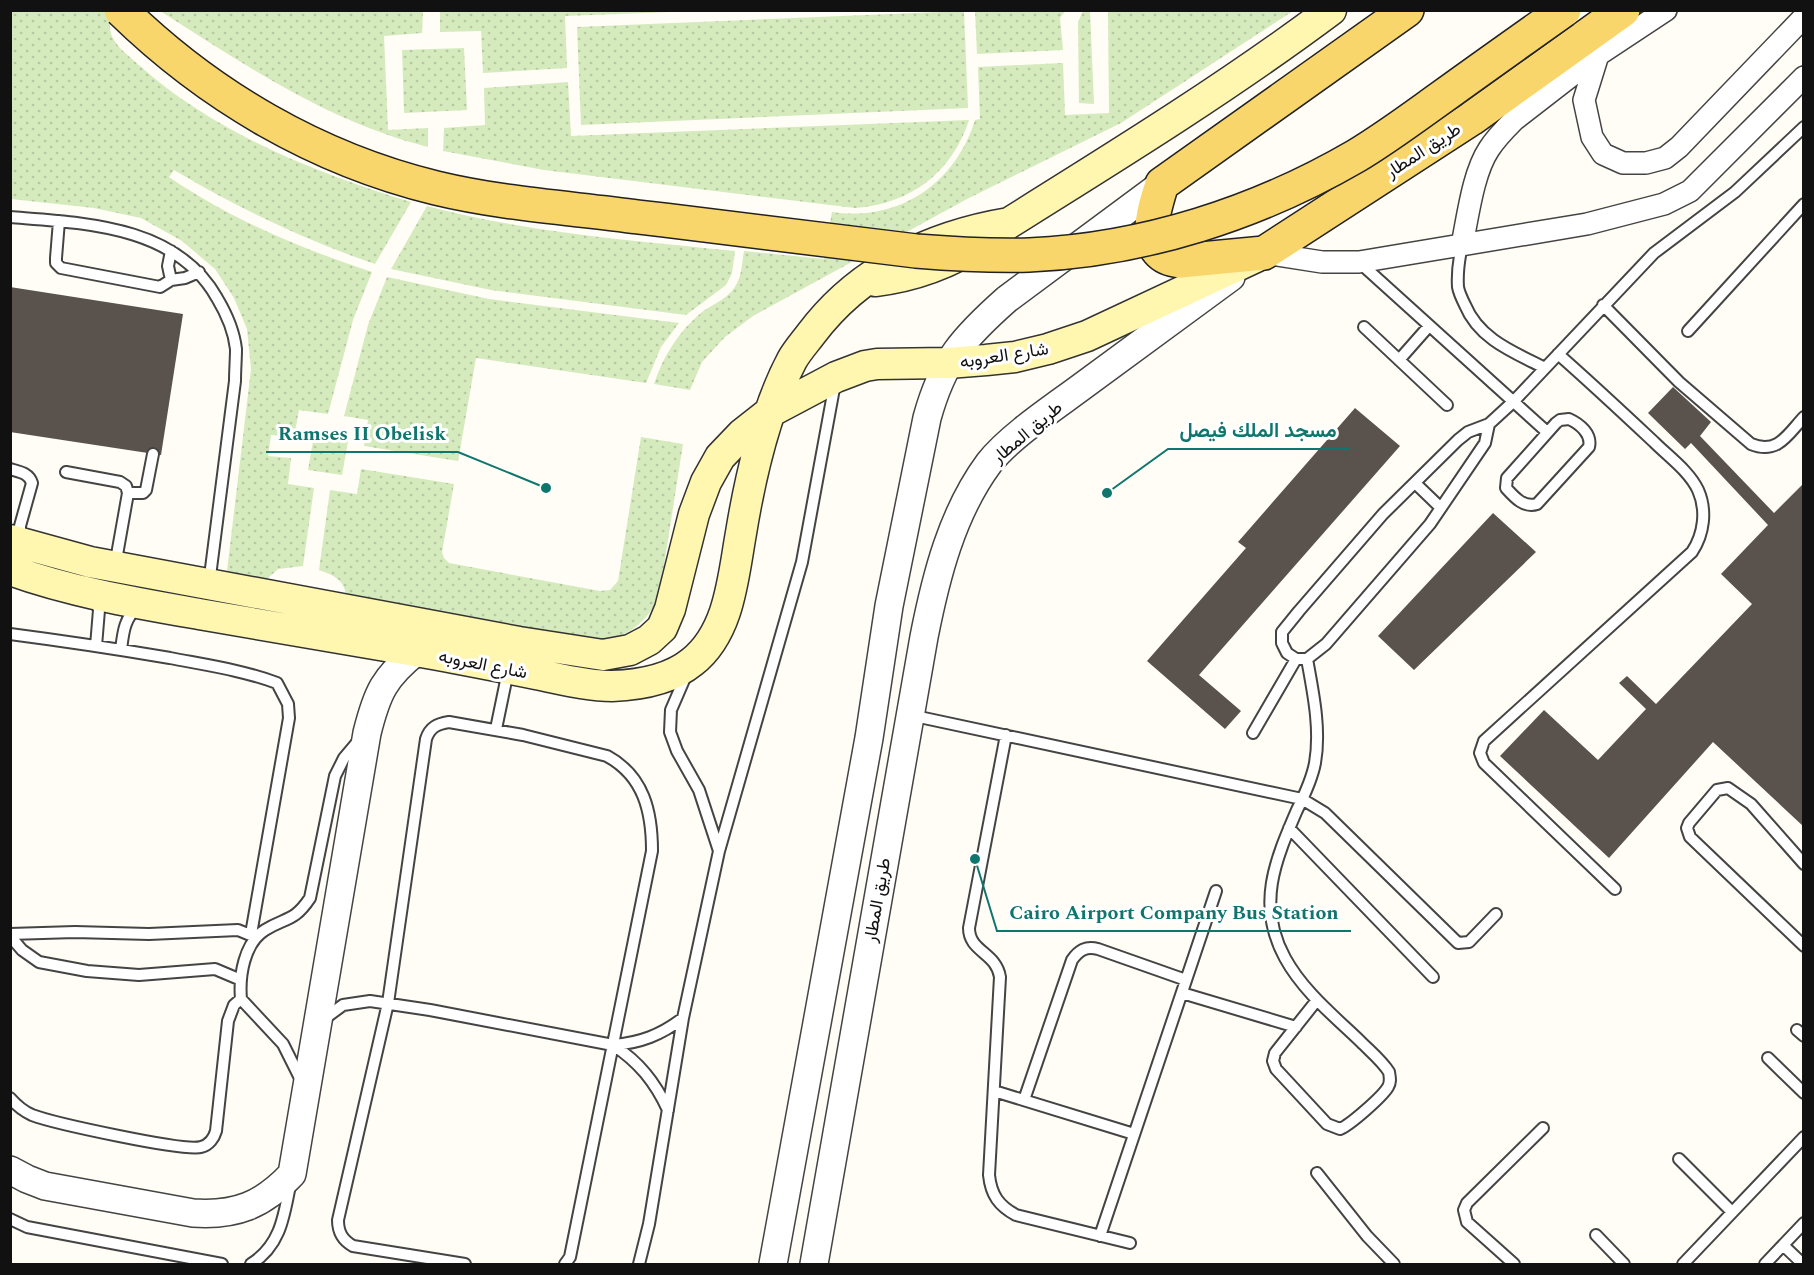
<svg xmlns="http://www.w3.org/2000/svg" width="1814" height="1275" viewBox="0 0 1814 1275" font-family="Spectral,Vazirmatn,serif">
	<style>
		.grass { fill: url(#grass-dots) }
		.building { fill: #5a524d }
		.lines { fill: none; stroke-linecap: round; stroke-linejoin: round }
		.service-casing { stroke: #444; stroke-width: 14 }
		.minor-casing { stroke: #444; stroke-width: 24 }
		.tertiary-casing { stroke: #444; stroke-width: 30 }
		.secondary-casing { stroke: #333; stroke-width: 33 }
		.primary-casing { stroke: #222; stroke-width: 36 }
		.service { stroke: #fff; stroke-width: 10 }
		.minor { stroke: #fff; stroke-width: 21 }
		.tertiary { stroke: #fff; stroke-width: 27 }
		.secondary { stroke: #fff6b0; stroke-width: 30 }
		.primary { stroke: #f9d66b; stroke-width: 33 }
		.primary-bridge-casing { stroke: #222; stroke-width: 36; stroke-linecap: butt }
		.primary-bridge { stroke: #f9d66b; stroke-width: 33 }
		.labels { text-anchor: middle; stroke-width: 6; stroke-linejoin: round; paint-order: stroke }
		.street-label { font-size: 18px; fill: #111; stroke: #fff }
		.leader { fill: none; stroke: #0f766e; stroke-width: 2 }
		.callout-dot { fill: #0f766e; stroke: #fff; stroke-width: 2 }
		.callout-label { font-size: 20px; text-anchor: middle; font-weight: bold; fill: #0f766e; stroke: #fff; stroke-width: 6; stroke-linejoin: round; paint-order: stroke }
	</style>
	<defs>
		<pattern id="grass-dots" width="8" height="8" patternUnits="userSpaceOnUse" patternTransform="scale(1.5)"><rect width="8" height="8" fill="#d5ebbd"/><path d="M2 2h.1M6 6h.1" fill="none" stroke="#b6c8a1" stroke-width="1.8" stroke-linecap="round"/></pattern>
	</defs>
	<rect width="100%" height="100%" fill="#fffdf5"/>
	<path class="grass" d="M10,11H115C100,36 122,50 140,66C215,133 316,173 411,202L375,264C304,240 238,208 174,170L169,177C230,219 302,249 372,272L353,320L328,414L299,410L294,437L271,435L268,456L291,458L288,484L314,488L303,566L278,569L267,579L227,571L251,369L247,329L234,298L215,269L182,241L141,218L94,208L11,199Z
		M160,11H423L422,33L384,36L388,130L428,128V147C328,122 245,65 160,11Z
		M440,11V10L697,11L565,16L567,68L483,73L481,31L440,32Z
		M964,11L968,108L581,125L577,27Z
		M975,11H1065L1060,18L1063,50L977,54Z
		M1083,11H1090L1094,104L1079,103L1078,22Z
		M1108,11H1293L1121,123L967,199L753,316L725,337L702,362L690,390L654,384C663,356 679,331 702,312C715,303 730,298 737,283C742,274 742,262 744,251L824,259L832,212C899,222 955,184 975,120L980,119L978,67L1063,63L1065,115L1109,113Z
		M464,48L467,110L404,113L402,50Z
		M568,82L571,136L969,120C952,173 910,204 855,208L544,170L443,151L444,128L485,125L484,88Z
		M427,206C529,233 632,240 735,251L732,273L726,285L686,315L491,290L391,269Z
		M387,277L489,299L679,323L661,347L646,383L476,358L458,461L364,446L368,420L344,416L368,325Z
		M315,430L349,436L342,475L308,470Z
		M641,437L683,444L659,597C645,626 622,641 590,641L346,594C343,578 332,575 319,570L330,490L357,494L361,469L454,484L442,552L444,558L449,563L600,591L610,590L618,581Z"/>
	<path class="building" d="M10,287L183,314L161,455L10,432Z
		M1673,387L1711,422L1700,436L1774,513L1804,483V827L1713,742L1609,858L1500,756L1544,710L1598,760L1646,709L1619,683L1627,676L1656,704L1752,604L1721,574L1768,525L1691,443L1685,449L1648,413Z
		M1355,408L1400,446L1199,675L1241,711L1225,729L1147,661L1246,548L1238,542Z
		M1493,513L1536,552L1414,670L1378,636Z"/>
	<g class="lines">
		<g class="service-casing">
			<path id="service" d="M10,217C84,223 176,225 217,298C226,313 234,331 236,349C236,359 235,370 235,381L209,584
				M59,221L56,258V263L61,268L160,287L171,280L185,278L199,272
				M1462,245C1459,259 1457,273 1458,287C1459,293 1462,299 1465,305C1479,339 1513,352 1545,368
				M1359,262L1547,432
				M171,280L168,266L171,251
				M1603,305L1679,382L1751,444C1778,455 1788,434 1804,417
				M1364,327L1447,405
				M1688,331L1804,204
				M1558,354C1591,383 1622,412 1654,442C1669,457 1689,471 1698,490C1707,510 1704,534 1692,552L1484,741L1480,753L1484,763L1615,889
				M1399,360L1429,326
				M1569,419C1580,424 1592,434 1589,447L1537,504C1524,508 1515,498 1506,488L1507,478L1556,423L1560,420Z
				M1489,424L1485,443L1430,524L1326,644L1307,659H1296L1287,653L1282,643V632L1299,611L1383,514L1458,440L1468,432Z
				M1489,424L1513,402L1654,253L1735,192L1804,127
				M10,469C20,472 29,473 32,483L20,526V541
				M66,472L120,482L126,486L128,493L115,566
				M1415,483L1441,508
				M128,493H143L146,490L153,454
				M95,598L99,610L96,646
				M10,634C64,641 117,649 170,658C206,665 242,670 277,683L288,704L289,718L251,934
				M121,650C123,634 124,618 138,607
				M1307,659C1313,692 1321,729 1315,763C1312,779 1304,796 1297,810C1275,861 1256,905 1285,958C1303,991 1334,1016 1361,1042C1371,1052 1382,1061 1389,1072C1390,1078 1391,1082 1388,1087C1382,1097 1350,1125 1340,1129L1327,1124L1276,1069L1273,1061L1275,1053L1317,1000
				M687,673L671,710L670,732L677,751L699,790L719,851
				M910,715L1302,799L1325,813L1458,943L1469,942L1496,914
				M496,729L508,671
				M1253,733L1296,659
				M1006,735L969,928C969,952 996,952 1000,977L989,1175C991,1195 999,1206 1016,1215L1130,1243
				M1289,828L1433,977
				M1804,864L1751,804L1728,788L1717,790L1689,823L1687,828L1690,837L1804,946
				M10,934L75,932L149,934L238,930L255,937
				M10,936L22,950L39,962L87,971L139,975L215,969L241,980
				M1182,993L1296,1027
				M324,1019L343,1005L370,1001L430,1010L613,1045C640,1043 661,1035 683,1018
				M1797,1030L1804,1036
				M613,1045C639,1062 655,1082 668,1110
				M1768,1058L1804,1093
				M302,1082L283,1044L241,999C239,976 244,943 265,930C286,917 294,922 310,898L335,776L344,758L360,739
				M994,1091L1134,1134
				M10,1098C17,1106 23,1111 32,1115C53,1123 185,1152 201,1147C209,1145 214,1138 216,1131L228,1021L234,1005L241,999
				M1024,1100L1072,960C1079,950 1086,946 1098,949L1186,980
				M1679,1159L1732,1212
				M1317,1173L1367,1236L1394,1264
				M10,1219L27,1227L222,1264
				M1596,1235L1624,1264
				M1100,1236L1216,891
				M1783,1245L1803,1264
				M251,1264C280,1246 284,1217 290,1185
				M465,1264L353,1246C342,1240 338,1232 338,1220L388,1003L426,739C430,727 437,724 449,722L523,735L607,756C644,776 652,812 652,851L570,1257L565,1264
				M639,1264L649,1224L683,1018L719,851L802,562L835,383
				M1514,1264L1467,1222L1464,1210L1467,1203L1543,1128
				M1683,1264L1804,1137
				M1765,1264L1804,1223"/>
		</g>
		<g class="minor-casing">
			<path id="minor" d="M1598,55L1584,100L1592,137L1603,154L1623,163H1646L1665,158L1679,147L1804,17
				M1462,245C1468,216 1473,173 1489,149C1496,138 1505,129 1514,120L1598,55L1666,10
				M1264,253L1322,262H1359L1587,224L1664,204L1690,191L1804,77"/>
		</g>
		<g class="tertiary-casing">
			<path id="tertiary" d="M10,1170L27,1179L45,1186L193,1213C236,1216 263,1205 292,1174L367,733C377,693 384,677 417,651
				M773,1264L869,738L889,606L927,418C943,360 963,338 1007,299L1162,184
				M814,1264L924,637C936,576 952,513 989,463C1010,436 1056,406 1084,385C1133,349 1182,313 1231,277"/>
		</g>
		<g class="secondary-casing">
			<path id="secondary" d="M875,281C926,275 969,255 1009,223C1118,155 1228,87 1331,10
				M10,540L90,562L519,642L603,655L630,650L649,640L662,628L670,609L694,514L706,482L720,457L742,434L770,412L836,377L865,366L877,364L948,363L986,360L1015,357L1048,349L1087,336L1256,257
				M10,570C71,592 136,603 199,614C271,626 343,638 415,651C456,658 496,666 536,674C561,679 587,686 612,686C639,685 670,680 692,662C730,632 733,577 741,533C750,478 766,409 792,360C797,351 805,342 811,334C859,270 931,236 1009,223"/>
		</g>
		<g class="primary-casing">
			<path id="primary" d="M1407,10L1162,184C1153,212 1138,257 1180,261L1264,253L1471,119L1623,10"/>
		</g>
		<use href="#service" class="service"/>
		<use href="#minor" class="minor"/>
		<use href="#tertiary" class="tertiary"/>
		<use href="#secondary" class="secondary"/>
		<use href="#primary" class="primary"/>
		<g class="primary-bridge-casing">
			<path id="primary-bridge" d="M121,10C209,96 317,159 436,188C502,204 571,208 638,217C731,228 824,240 916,251C954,254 992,256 1029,255C1144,250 1258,213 1356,156C1386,138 1414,117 1442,97C1482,68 1523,39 1564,10"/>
		</g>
		<use href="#primary-bridge" class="primary-bridge"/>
	</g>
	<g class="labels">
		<g class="street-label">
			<text transform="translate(1423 150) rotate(-33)" y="6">طريق المطار</text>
			<text transform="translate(1004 355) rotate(-9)" y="6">شارع العروبه</text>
			<text transform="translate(1027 432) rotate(-40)" y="6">طريق المطار</text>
			<text transform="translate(483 664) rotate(11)" y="6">شارع العروبه</text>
			<text transform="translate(877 900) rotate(-80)" y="6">طريق المطار</text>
		</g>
	</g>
	<path class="leader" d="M1107 493L1168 449H1349M546 488L458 452H266M975 859L997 931H1351"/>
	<g class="callout-dot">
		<circle cx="1107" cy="493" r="6"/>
		<circle cx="546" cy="488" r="6"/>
		<circle cx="975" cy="859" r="6"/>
	</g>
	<g class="callout-label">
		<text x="1258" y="437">مسجد الملك فيصل</text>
		<text x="362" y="440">Ramses II Obelisk</text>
		<text x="1174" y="919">Cairo Airport Company Bus Station</text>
	</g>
	<rect width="1814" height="1275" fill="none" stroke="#111111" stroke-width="24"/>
</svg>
